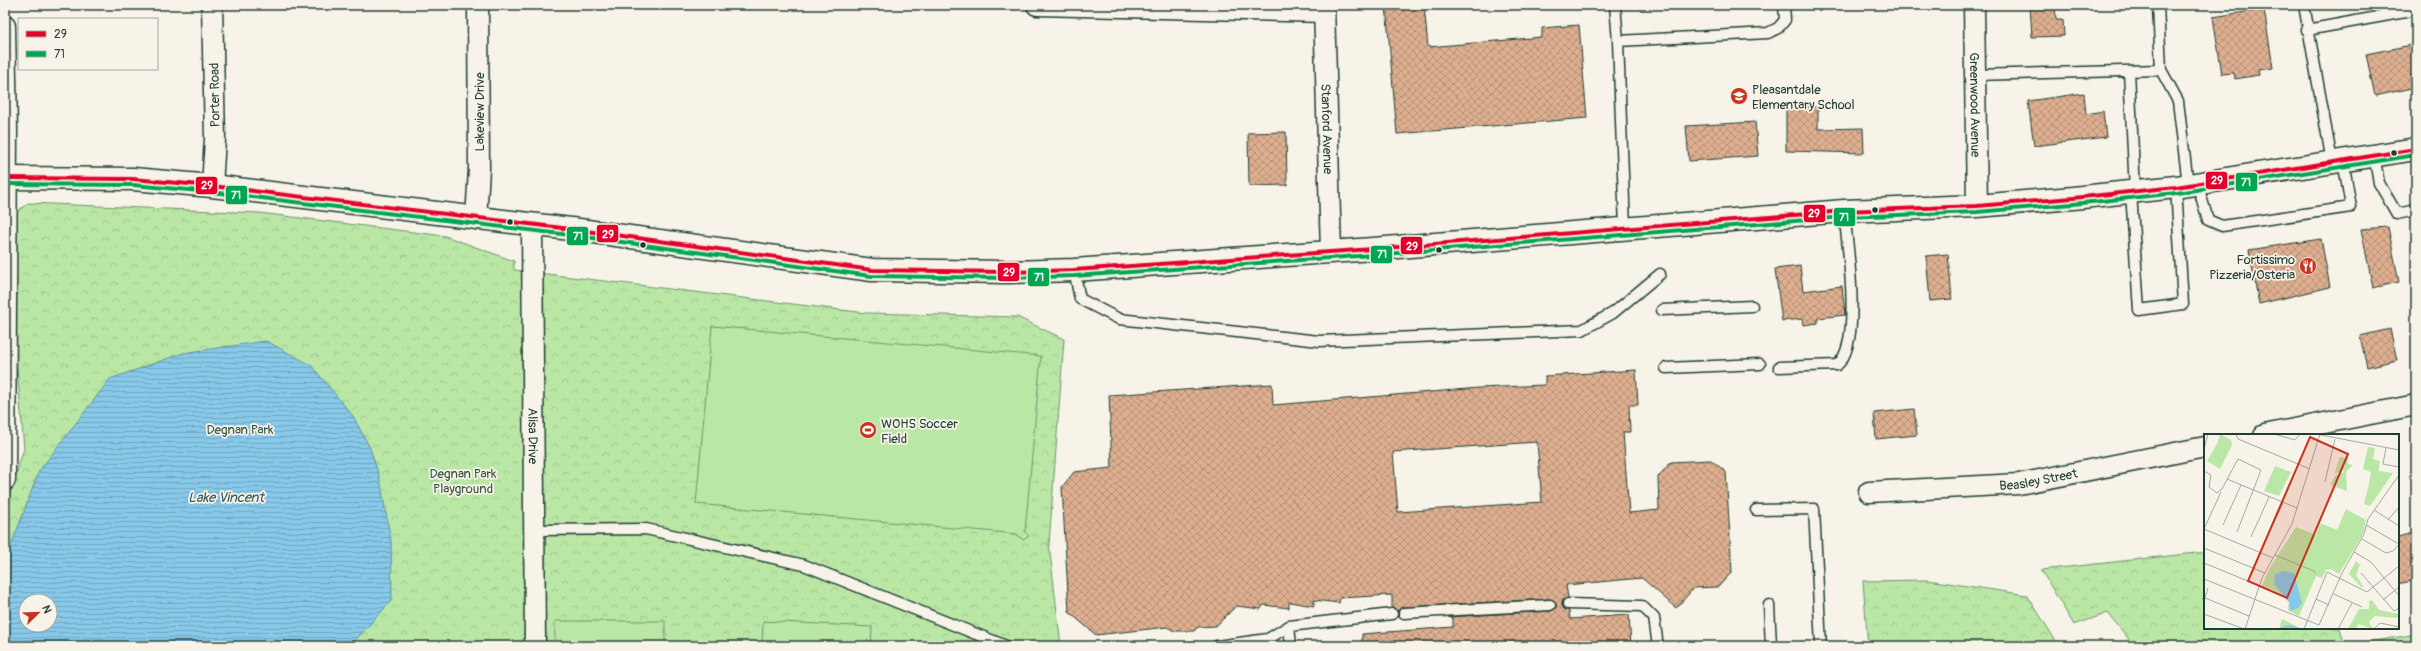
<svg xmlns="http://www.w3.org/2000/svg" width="2421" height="651" viewBox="0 0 2421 651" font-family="Pangolin,sans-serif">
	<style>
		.forest { fill: url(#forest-crowns); stroke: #6c926c; fill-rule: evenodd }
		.pitch { fill: #bae7a5; stroke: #6c926c }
		.water { fill: url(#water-rules); stroke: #5e91a1; fill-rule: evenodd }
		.building { fill: url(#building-cross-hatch); stroke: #1f3d34; fill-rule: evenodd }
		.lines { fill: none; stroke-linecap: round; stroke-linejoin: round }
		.service-casing { stroke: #1f3d34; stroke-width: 13 }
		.minor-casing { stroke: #1f3d34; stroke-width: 23 }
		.secondary-casing { stroke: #1f3d34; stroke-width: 25 }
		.service { stroke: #f7f3e8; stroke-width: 10 }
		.minor { stroke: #f7f3e8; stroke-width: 20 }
		.secondary { stroke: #f7f3e8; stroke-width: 22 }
		.bus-1-casing { stroke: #f7f3e8; stroke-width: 7 }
		.bus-2-casing { stroke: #f7f3e8; stroke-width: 7 }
		.bus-1 { stroke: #e4002b; stroke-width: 4 }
		.bus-2 { stroke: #00a651; stroke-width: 4 }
		.bus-dot { fill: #1f3d34; stroke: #f7f3e8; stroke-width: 1.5 }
		.labels { text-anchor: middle; stroke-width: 3.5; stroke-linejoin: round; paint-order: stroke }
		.poi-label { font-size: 13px; fill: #1f3d34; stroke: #f7f3e8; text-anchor: start }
		.street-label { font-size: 13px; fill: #1f3d34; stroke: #f7f3e8 }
		.park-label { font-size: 13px; fill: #365645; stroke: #f7f3e8 }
		.water-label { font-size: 14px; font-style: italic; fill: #345958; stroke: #f7f3e8 }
		.inset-river { fill: none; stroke: #88c9e9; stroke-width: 2 }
		.inset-road { fill: none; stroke: #a1aaa0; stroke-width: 1 }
		.view { fill: #c8321e; fill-opacity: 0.15; stroke: #c8321e; stroke-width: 2 }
		.inset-edge { fill: none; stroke: #1f3d34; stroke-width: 2 }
		.line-badge { stroke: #f7f3e8; stroke-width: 1.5 }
		.badge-label { font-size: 11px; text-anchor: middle; font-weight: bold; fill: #fff }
	</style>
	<defs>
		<pattern id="forest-crowns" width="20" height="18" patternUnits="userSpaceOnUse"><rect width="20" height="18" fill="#bae7a5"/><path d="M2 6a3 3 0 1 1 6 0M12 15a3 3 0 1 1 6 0" fill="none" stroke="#9fc78f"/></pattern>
		<pattern id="water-rules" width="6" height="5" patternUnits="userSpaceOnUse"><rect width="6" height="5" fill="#88c9e9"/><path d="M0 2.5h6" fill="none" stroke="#6fa4be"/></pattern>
		<pattern id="building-cross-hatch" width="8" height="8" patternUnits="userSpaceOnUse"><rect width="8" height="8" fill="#deaf8f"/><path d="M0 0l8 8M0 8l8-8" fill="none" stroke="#b39076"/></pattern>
	</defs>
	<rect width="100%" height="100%" fill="#f7f3e8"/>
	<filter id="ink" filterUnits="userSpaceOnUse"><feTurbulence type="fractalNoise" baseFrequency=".025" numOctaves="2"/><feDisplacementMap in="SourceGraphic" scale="8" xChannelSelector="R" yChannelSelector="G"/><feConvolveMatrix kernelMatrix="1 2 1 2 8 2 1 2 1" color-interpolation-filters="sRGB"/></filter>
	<g filter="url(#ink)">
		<path class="forest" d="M28,203L260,213L445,236L514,261V270L866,313L1017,317L1064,339L1049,544L1061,646H5V512L24,448L5,228L13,215ZM26,601H50V625H26Z
			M2205,552V628H2340L2345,646H2134L2108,613L2074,625L2041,570Z
			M1928,580L2027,595L2059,646H1868L1863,581Z
			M2416,634V646H2346Z"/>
		<path class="pitch" d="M712,326L1041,356L1025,532L1029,536L1023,540L1017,534L696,504Z
			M555,621H665V646H555Z
			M763,621L872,627L871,646H762Z"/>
		<path class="water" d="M266,341L311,365L353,416L370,448L380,479L391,541L392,600L350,646H5V562L39,471L110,379L183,353ZM26,601H50V625H26Z"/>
		<path class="building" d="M1386,5H1424L1428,47L1542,37V28L1579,25L1587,118L1397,134Z
			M2030,5H2055L2056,20H2063L2064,36L2032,37Z
			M2264,9L2273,68L2258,70L2259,75L2235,79L2234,73L2222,74L2213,17Z
			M2416,44V87L2375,96L2366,54Z
			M2084,93L2086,114L2103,111L2106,137L2034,146L2028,101Z
			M1786,106L1818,107V129L1863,128L1864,153L1786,151Z
			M1755,122L1758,156L1689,161L1686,126Z
			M1286,132L1287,185L1249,186L1248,133Z
			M2388,227L2399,282L2373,288L2361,229Z
			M2321,239L2330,287L2259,304L2249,250Z
			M1948,254L1952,299L1930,301L1926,256Z
			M1800,266L1803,291L1842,286L1845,315L1818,318V323L1803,325L1802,319L1782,321L1775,269Z
			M2390,329L2397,360L2367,367L2360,336Z
			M1636,370L1638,405H1629L1630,432H1623L1629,513L1659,510L1658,477L1671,462L1711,460L1726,472L1732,572L1718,587L1694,588L1676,608L1642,578L1566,585L1568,598L1563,600L1562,604L1564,609L1569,611L1570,619L1629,615L1631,646H1362V634L1453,627V618L1448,617L1551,611L1556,608V604L1550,599L1404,607L1398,611L1392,608V595L1340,598L1339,603L1314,600V606L1289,602V608L1263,605L1261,609L1236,606L1216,626L1198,627L1194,631H1174L1167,627L1096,635L1069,612L1062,487L1074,472L1112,468L1109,395L1272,384L1273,405L1479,388L1545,385V376ZM1537,442L1542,502L1398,512L1393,452Z
			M1914,409L1917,435L1876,439L1874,413Z
			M2416,532V580L2398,584V537Z"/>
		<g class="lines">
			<g class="service-casing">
				<path id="service" d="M1615,5L1618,41L1625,228
					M2158,5L2161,70L2178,101L2188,185
					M2304,5L2332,162
					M2307,30L2416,10
					M1618,41L1768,33L1778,28L1785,20L1784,5
					M2129,71L2135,191
					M1975,75L2161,70
					M2374,155L2379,183L2397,214L2416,210
					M2197,183L2208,220L2222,226L2351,207L2343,160
					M2131,192L2139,310L2183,304L2176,187
					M1074,270L1080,299L1119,319L1319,341L1582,330L1613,313L1660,274
					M1662,310L1752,306
					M1779,367L1837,365C1863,344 1847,244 1844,211
					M1666,368L1760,364
					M1756,510L1814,509L1821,646
					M534,530L646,529L804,565L1006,646
					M1568,604L1642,606L1654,618L1658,646
					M1769,605L1771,646
					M1404,613L1550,605
					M1289,626L1291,646
					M1217,646L1268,639L1289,626L1392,614"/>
			</g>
			<g class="minor-casing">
				<g id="minor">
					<path d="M1037,5L1324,12"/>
					<path id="s1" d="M1324,5L1331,252"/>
					<path id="s2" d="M1974,5L1977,206"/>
					<path d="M5,26L7,131L5,480"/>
					<path d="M212,186L215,139L212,5"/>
					<path d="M476,219L479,169L478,5"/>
					<path id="s3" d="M532,225L535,646"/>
					<path d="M2264,435L2416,405"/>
					<path id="s4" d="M1869,492L2019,484L2205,447"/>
				</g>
			</g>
			<g class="secondary-casing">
				<path id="secondary" d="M5,178L133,179L212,186L579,230L872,270L1007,272L1074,270L1373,249L1844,211L1977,206L2073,198L2176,187L2416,149"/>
			</g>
			<use href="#service" class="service"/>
			<use href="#minor" class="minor"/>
			<use href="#secondary" class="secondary"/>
			<g class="bus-1-casing">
				<path id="bus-1" d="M5,178L133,179L212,186L579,230L872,270L1007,272L1074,270L1373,249L1844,211L1977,206L2073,198L2176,187L2416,149"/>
			</g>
			<g class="bus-2-casing">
				<path id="bus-2" d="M5,184L133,185L211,192L578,236L871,276L1007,278L1074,276L1373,255L1844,217L1977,212L2073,204L2177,193L2416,155"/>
			</g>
			<use href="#bus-1" class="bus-1"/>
			<use href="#bus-2" class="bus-2"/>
		</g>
	</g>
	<defs>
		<g id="school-disc" transform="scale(0.9)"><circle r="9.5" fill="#c8321e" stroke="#f7f3e8"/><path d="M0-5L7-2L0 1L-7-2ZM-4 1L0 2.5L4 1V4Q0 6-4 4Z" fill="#fff"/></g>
		<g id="restaurant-disc" transform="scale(0.9)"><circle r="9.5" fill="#c8321e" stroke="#f7f3e8"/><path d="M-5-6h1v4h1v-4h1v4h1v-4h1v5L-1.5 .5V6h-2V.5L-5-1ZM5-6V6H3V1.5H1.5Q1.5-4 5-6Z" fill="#fff"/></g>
		<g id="stadium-disc" transform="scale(0.9)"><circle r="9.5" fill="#c8321e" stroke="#f7f3e8"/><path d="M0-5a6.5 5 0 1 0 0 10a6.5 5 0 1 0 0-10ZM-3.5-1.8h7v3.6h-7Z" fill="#fff"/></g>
	</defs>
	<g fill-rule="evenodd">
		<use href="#school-disc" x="1739" y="96"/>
		<use href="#restaurant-disc" x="2308" y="266"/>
		<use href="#stadium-disc" x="868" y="430"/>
	</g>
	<g class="bus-dot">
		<circle cx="2394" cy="153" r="3.5"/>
		<circle cx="1875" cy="210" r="3.5"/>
		<circle cx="510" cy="222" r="3.5"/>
		<circle cx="643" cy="245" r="3.5"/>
		<circle cx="1439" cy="250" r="3.5"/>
	</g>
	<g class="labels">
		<g class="poi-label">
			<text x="1752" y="94">Pleasantdale<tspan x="1752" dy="15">Elementary School</tspan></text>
			<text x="2295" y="264" text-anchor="end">Fortissimo<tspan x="2295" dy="15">Pizzeria/Osteria</tspan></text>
			<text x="881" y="428">WOHS Soccer<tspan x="881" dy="15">Field</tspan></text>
		</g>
		<g class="street-label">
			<text transform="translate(214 95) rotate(-91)" y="5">Porter Road</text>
			<text dy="5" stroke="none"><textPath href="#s2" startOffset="100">Greenwood Avenue</textPath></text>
			<text transform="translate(479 112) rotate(-90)" y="5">Lakeview Drive</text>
			<text dy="5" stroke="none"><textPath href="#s1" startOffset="124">Stanford Avenue</textPath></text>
			<text dy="5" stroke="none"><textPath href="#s3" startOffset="211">Alisa Drive</textPath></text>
			<text dy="5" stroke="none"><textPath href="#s4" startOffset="170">Beasley Street</textPath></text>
		</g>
		<g class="park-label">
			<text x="240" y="434">Degnan Park</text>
			<text x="463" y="478">Degnan Park<tspan x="463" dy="15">Playground</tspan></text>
		</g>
		<g class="water-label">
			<text x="226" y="502">Lake Vincent</text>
		</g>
	</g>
	<g transform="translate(2204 434)">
		<rect width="195" height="195" fill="#f7f3e8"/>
		<path d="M16,0L27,6L28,11L16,35L3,27L13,10ZM144,15V30L149,31L142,38L143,57L126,51L131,42L140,38L139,36L130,40L136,23L142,24ZM71,32L87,38L75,62L60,57ZM175,37L189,39L166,72L160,70L165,50L170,49ZM142,75L162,86L159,100L135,140L126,135L122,136L118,144L112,142L95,182L84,176L85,168L72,157L58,152L64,137L92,93L112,101L116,89L133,96ZM152,127L156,131L152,141L159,152L158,154L145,140ZM168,166L175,176L195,180V184L171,182L165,188L169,195L155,190L151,195H144L155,175H165V167ZM78,185L94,193V195H75Z" fill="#bae7a5"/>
		<path d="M164,13L171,14L169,25L176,27L174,41L170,49L165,50L167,38L159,35Z" fill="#bae7a5"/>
		<path d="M150,80L161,86L159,97L145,88ZM92,94L102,100L92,119L82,113ZM115,96L129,103L120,118L109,112ZM137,99L146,101L148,109L137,129L129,131L122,123ZM103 117a5 5 0 1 1 10 0a5 5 0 1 1-10 0ZM98,123L115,132L113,137L95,130ZM97,134L110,141L105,153L97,145Z" fill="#bae7a5"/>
		<path d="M80,137L90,139L98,169L94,174L86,177L85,168L70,150L71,140Z" fill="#88c9e9"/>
		<path class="inset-river" d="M76,195L84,192L96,195"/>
		<path class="inset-road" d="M32,0L34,5L106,35M70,0L91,6L96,0M112,0L195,16M182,14L179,30L195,33M0,15L4,0M0,37L7,41L5,53L13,59L18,55L34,25L57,36L33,98M23,45L93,74M121,48L131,5M170,76L195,92M184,86L195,73M19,91L37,51M162,91L195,110M0,95L69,124M0,95L17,58M47,103L65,63M158,105L182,119L189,117L195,110M60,109L79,69M0,114L61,139M150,118L167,128L195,162M71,121L110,137L112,140M0,129L73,159M157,139L190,177L195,174M0,145L115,191L138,139L160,100L164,85L195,41M130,160L158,173M1,164L45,182M112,165L125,171M179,166L195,153M0,167L4,154M0,180L40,195M41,195L58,144L88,90L116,0M100,195L123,138L163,158L195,132M134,195L148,169M170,195L176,189L195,193"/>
		<path class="view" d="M106,3L144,20L83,164L44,147Z"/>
		<rect width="195" height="195" class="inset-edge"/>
	</g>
	<g class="line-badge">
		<rect x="2205" y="171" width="23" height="19" rx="4" fill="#e4002b"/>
		<rect x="2235" y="172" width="23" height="20" rx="4" fill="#00a651"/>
		<rect x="195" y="176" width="23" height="19" rx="4" fill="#e4002b"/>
		<rect x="225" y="185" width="23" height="20" rx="4" fill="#00a651"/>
		<rect x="1803" y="204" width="23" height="19" rx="4" fill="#e4002b"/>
		<rect x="1833" y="207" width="23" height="20" rx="4" fill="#00a651"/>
		<rect x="596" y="224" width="23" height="19" rx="4" fill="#e4002b"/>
		<rect x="566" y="226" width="23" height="20" rx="4" fill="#00a651"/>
		<rect x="1400" y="236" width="23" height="19" rx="4" fill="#e4002b"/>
		<rect x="1370" y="245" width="23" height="19" rx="4" fill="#00a651"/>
		<rect x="997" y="262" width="23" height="20" rx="4" fill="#e4002b"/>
		<rect x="1027" y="267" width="23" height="20" rx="4" fill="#00a651"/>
	</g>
	<g class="badge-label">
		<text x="2217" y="184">29</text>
		<text x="2246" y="186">71</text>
		<text x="207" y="189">29</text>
		<text x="236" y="199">71</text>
		<text x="1814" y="217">29</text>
		<text x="1844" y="221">71</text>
		<text x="608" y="238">29</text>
		<text x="578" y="240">71</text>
		<text x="1412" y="250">29</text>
		<text x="1382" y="258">71</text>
		<text x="1009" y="276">29</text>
		<text x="1039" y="281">71</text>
	</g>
	<rect width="2421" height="651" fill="none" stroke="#f7f3e8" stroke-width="20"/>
	<rect x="10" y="10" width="2401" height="631" fill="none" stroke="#1f3d34" stroke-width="1.5" filter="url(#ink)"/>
	<rect x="18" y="18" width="140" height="52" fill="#f7f3e8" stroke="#a1aaa0"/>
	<rect x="26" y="31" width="20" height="6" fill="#e4002b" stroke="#a1aaa0"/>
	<text x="54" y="38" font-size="12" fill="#1f3d34">29</text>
	<rect x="26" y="51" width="20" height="6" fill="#00a651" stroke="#a1aaa0"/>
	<text x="54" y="58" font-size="12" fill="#1f3d34">71</text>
	<g transform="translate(38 613) rotate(67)"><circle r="19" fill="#f7f3e8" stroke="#a1aaa0"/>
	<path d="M0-3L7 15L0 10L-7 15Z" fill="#c8321e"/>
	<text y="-6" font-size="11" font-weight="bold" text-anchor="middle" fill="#1f3d34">N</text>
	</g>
</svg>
